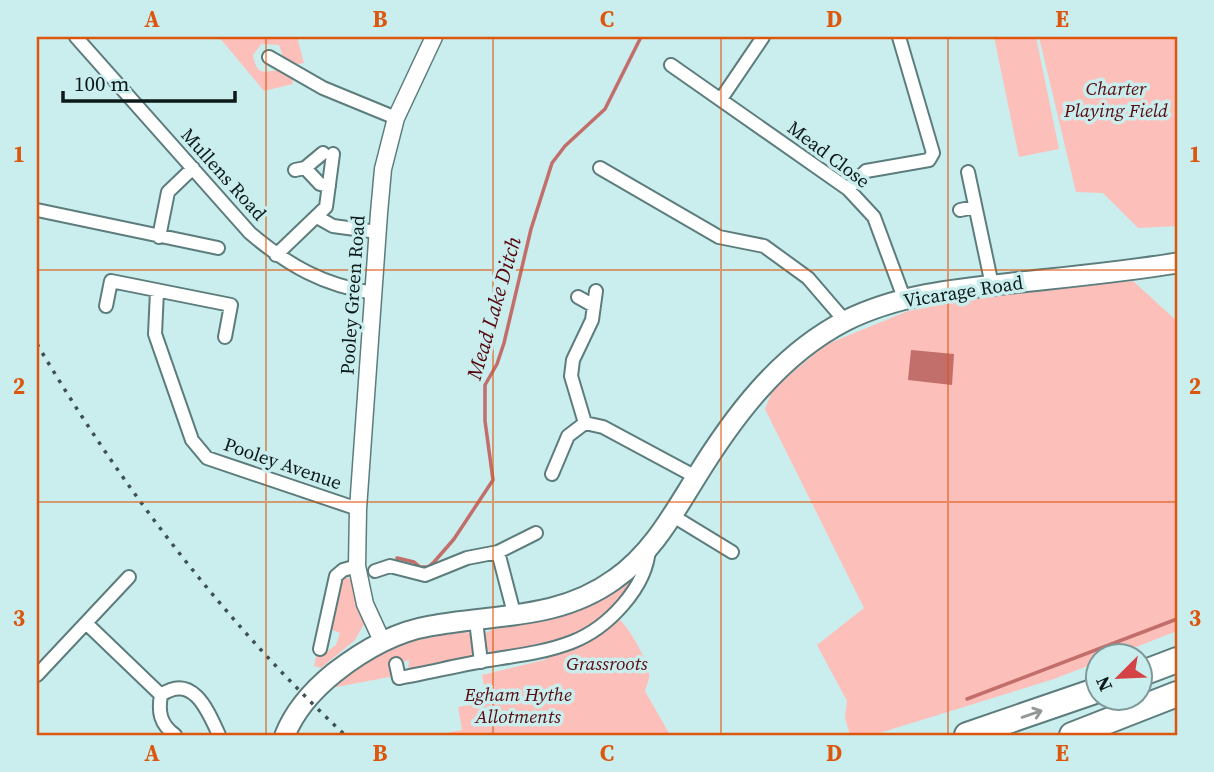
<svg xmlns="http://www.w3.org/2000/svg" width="1214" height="772" viewBox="0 0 1214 772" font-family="'Source Serif 4',serif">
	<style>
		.green { fill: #fdbfba }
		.water { fill: #c26e6a }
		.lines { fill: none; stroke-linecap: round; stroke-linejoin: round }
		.stream { stroke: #c26e6a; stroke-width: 3.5 }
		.minor-casing { stroke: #5d7d7d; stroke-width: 16 }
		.tertiary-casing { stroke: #5d7d7d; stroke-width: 19 }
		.secondary-casing { stroke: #5d7d7d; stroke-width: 23 }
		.motorway-casing { stroke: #5d7d7d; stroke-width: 28 }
		.minor { stroke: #fff; stroke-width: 12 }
		.tertiary { stroke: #fff; stroke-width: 16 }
		.secondary { stroke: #fff; stroke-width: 19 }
		.motorway { stroke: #fff; stroke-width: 24 }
		.rail { stroke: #3e5151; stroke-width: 3.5; stroke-dasharray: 3.5 7; stroke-linecap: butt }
		.oneway { stroke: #929898 }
		.grid { fill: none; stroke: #dd560d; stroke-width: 2; stroke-opacity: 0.55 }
		.labels { text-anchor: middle; stroke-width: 7; stroke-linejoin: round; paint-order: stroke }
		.park-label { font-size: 19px; font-style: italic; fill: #590b11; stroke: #caeeed }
		.street-label { font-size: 19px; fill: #0d1a1a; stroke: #caeeed }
		.water-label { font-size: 21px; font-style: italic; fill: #56070e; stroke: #caeeed }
		.neatline { fill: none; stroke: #dd560d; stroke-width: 2.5 }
		.grid-label { font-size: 23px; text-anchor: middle; font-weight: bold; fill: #dd560d }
	</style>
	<rect width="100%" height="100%" fill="#caeeed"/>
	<path class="green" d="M219,37H297L304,63L291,65L284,59L279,45L261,44L253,55C258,81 267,68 281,71C285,72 288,75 292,77L293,84L264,91Z
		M994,37H1036L1059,149L1019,157Z
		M1039,37H1177V226L1138,228L1103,193L1076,192Z
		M1133,281L1177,321V631L1113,656H1098V662L1054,679L873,735H850L845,718L847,701L817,645L864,608L765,409L773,389L825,345L908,311L993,294Z
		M346,577L351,579L364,624L355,640L321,668L314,666L317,652L325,653L336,645L340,633L330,629L342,581Z
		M632,577L635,582C629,591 623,602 615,609C582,638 533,646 491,654L484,645L485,633C507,623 531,624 555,618C583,611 611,595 632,577Z
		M618,618C629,627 647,659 649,674C650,679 646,686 645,691L670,735H434L462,730L458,707L487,702L482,675L544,660Z
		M459,629L473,635V657L408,670L409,660L392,665L395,676L336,687V681L376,653L425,634Z"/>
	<path class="water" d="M911,350L954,354L952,385L908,380Z"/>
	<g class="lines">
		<path class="stream" d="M397,558L414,562L420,567H428L434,562L454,539L493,480L485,421V385L497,364L504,343L531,229L552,163L565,146L605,109L641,37
			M967,699L1177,619"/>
		<g class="minor-casing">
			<path id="minor" d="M76,37L250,233C289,266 323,285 373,293
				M269,57L323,88L396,118
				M671,65L848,189L874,217L904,298
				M721,99L763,37
				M305,168L320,184L329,186
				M600,168L719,237L764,246L808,278L845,321
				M295,170L305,168L323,153
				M968,172L992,285
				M848,189L866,171L929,160L933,153L899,37
				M37,210L218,248
				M960,210L975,207
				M317,217L333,226L370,231
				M159,237L168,192L193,168
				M276,255L326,207L333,154
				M157,291L155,334L192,440L207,458L358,509
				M578,297L594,306
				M106,306L111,281L231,305L225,337
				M585,423L571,376L573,360L592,320L596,291
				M552,474L568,436L585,423L603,427L696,477
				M673,516L732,552
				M498,552L536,533
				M375,571L390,566L425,575L467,558L498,552L515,617
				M476,621L481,662
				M86,623L161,695
				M320,649L336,576L343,570L357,566
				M396,664L399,678C427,673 455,666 483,661C513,656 544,653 572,642C608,628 647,587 649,548
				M37,675L129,577
				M175,735C160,724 158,712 161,695C193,673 208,711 219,735"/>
		</g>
		<g class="tertiary-casing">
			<path id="tertiary" d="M382,641L365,604L357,566L358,509L379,213L383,169L396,118L434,37"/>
		</g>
		<g class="secondary-casing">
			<path id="secondary" d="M285,735C295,710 313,690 334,673C362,651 394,632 430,626C494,614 559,620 615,579C651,554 672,516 695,479C733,417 779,355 845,321C897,295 955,289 1012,283C1067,277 1122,272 1177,263"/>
		</g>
		<g class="motorway-casing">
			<path id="motorway" d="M1140,674L1177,660
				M967,735L1098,690
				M1072,735L1177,694"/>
		</g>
		<use href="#minor" class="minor"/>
		<use href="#tertiary" class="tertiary"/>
		<use href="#secondary" class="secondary"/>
		<use href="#motorway" class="motorway"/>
		<path class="rail" d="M37,344C121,486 224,622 345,735"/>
	</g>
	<defs><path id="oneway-shaft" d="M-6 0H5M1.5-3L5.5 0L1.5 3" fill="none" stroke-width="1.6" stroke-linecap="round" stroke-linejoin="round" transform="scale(1.75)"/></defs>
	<use class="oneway" href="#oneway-shaft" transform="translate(1032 714) rotate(-19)"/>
	<path class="grid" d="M266,37V735M493,37V735M721,37V735M948,37V735M37,270H1177M37,502H1177"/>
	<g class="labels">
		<g class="park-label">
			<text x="1116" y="95">Charter<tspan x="1116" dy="22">Playing Field</tspan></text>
			<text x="607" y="670">Grassroots</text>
			<text x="518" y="701">Egham Hythe<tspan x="518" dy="22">Allotments</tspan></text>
		</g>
		<g class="street-label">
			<text transform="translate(829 154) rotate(37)" y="7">Mead Close</text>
			<text transform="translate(224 174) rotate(48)" y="7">Mullens Road</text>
			<text transform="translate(963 291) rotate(-9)" y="7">Vicarage Road</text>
			<text transform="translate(352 295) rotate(-86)" y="7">Pooley Green Road</text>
			<text transform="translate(283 463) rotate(19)" y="7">Pooley Avenue</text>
		</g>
		<g class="water-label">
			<text transform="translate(494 308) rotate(-74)" y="7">Mead Lake Ditch</text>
		</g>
	</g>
	<rect width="1214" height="772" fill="none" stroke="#caeeed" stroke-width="77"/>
	<g transform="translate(1119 677) rotate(246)"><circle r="33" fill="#caeeed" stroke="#7e9999" stroke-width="2"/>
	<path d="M0-5L12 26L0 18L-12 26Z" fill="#d44447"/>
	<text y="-10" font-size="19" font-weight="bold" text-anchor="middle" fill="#0d1a1a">N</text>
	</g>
	<path d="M63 91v10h172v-10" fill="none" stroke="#0d1a1a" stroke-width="3.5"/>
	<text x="74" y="91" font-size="21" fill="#0d1a1a" stroke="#caeeed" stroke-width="5" paint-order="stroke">100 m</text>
	<rect x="38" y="38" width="1138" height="696" class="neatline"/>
	<g class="grid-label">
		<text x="152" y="27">A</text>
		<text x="380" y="27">B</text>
		<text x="607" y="27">C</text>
		<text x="834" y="27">D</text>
		<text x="1062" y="27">E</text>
		<text x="19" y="162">1</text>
		<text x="1195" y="162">1</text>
		<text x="19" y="394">2</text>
		<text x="1195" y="394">2</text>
		<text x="19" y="626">3</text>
		<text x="1195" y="626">3</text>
		<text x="152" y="761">A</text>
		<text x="380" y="761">B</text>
		<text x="607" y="761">C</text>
		<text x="834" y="761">D</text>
		<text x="1062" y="761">E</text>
	</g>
</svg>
